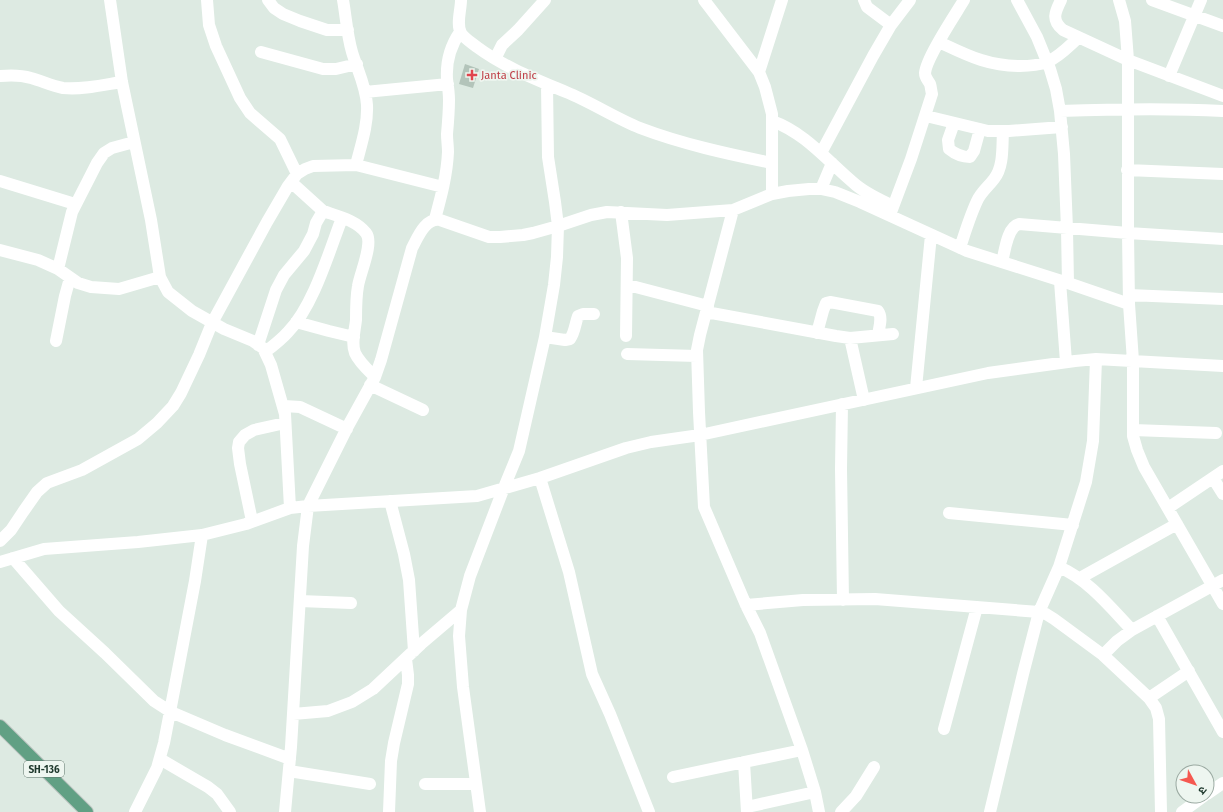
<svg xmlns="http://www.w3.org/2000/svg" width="1223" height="812" viewBox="0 0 1223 812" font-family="'Fira Sans','Noto Sans Devanagari',sans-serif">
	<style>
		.building { fill: #b3c4ba }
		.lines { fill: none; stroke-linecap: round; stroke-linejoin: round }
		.major-casing { stroke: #bcc4c0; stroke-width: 14 }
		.minor { stroke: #fff; stroke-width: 12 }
		.major { stroke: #61a084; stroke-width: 12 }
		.health-dot { fill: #e0444e; stroke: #eef6f0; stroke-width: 1.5 }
		.labels { text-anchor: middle; stroke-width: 3.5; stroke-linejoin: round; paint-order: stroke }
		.shield { fill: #eef6f0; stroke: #5d7268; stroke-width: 1 }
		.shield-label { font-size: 10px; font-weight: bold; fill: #1f392d }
		.health-label { font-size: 11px; fill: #be3a42; stroke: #eef6f0; text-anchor: start }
	</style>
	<rect width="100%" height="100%" fill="#ddeae2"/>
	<path class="building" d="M465,64L479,69L473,88L459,84Z"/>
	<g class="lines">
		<g class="major-casing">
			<path id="major" d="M0,726L87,812"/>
		</g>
		<path class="minor" d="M110,0L122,82L151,220L160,277L168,292L192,311L224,329L253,341L263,348L271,365L285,414L290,508
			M207,0L209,25L216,46L240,98L250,113L280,139L297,174
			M268,0L274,8L283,14L300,21L327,30H348
			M343,0C346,17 347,35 352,52C357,69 366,86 367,105C368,125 361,145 356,165
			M461,0C461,10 456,24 461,33C465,39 472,43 477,47C504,67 535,79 566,92C591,102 615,118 640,128C682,144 728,154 772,163
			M704,0L759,72L765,87L772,114V194
			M864,0L867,7L891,25
			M1017,0L1037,37L1050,69L1056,89L1060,111L1064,154L1067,229L1068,283
			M1061,0C1055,12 1051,20 1063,30L1128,60L1223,96
			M1119,0L1125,21L1128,60V233L1129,304
			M1152,0L1223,26
			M939,42C967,55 987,66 1020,66C1028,66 1039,65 1047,62C1059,57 1069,46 1078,38
			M261,52L323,69H336L357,64
			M495,59L502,45L518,30L545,0
			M759,72L782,0
			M0,76C10,75 21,75 31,78C42,81 52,86 63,88C82,90 103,85 122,82
			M1169,76L1201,0
			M365,92L448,84
			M1060,111C1115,109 1169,108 1223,111
			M926,116L988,131H1009L1062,127
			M772,121C806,133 829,163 856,185C867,194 880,200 893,206
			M954,123L948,140L949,149C955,154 962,157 970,157L974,151L980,129
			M821,153L873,56L891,25L910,0
			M1127,170L1223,174
			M0,181L75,204
			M821,189L832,163
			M733,210L700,335L697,350L699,412L704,507L746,605L760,633L802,750L815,792L819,812
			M323,211C337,216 356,220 366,233C374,243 360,273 358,286C356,297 356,308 356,320C355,330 351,343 355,353C359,362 368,370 375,377
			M621,212L627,258L626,336
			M890,215L911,159L932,94C931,90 931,87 930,84C928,80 925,78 925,73C926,58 955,15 964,0
			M435,219C441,197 447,175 448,152C448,146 447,140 447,134C448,123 449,111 449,100C449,93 448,86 447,79C446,62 451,45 460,32
			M960,248C965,232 970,216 977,201C981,192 988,187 994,179C1004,166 1002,147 1003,131
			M0,250L38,260L58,269L78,283L91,287L119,289L160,277
			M1002,262C1005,251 1007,227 1019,224L1128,233L1223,239
			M58,269L72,212L97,163L104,153L112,148L134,142
			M1060,281L1066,362
			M628,285L708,306
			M1129,295L1223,299
			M706,312L836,336L850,338L893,334
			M296,322L329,331L354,337
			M817,333L823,311L826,303L830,302L878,311C883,318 879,327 878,335
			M545,337L565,340L570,339C575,332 575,324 578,316L583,314H594
			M850,338L864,400
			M56,341L65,296L70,278
			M258,345L276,290L284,275L304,251L313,234L316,223L323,211L291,182
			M265,352C273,346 281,340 288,332C313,307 329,252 342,218
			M627,354L697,356
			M370,385L423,410
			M916,388L931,235
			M842,404L841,469L843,600
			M284,406L300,407L347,429
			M1133,430L1216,433
			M540,478L569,572L592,674L610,714L649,812
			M1213,478L1223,494
			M390,501L404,554L409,580L414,651
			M1168,508L1223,471
			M949,513L1073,525
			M252,521L240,464L238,448L239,442L245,435L254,430L285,423
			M0,541L11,530L23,512L37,492L47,483L82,470L138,439L157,423L173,406L181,393L199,355L212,323L267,222L288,186L297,174L305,169L313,166L356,165L443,187
			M13,558L59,611L105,653L154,701L171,712L225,735L290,759
			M0,562L44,549L138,542L202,535L246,524L290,508L308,506L477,496L540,478L626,448L651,442L700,435L988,373L1075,361L1096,359L1223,366
			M1059,567C1089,580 1110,607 1132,630
			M1080,578L1177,524
			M300,601L351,603
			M746,605L803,600L875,599L1039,612L1046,614L1054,619L1103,655L1149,698L1156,708L1159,719L1161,812
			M1157,616L1223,732
			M1103,655L1117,641L1132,630L1223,580
			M1149,698L1189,671
			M293,714L328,711L352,702L373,689L421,644L461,610
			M944,729L977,607
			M160,759L208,787L217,794L230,812
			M744,762L747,812
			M289,771L370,784
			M673,777L802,750
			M425,784H475
			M1207,794L1223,783
			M747,807L815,792
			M135,812L157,768L164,743L195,581L202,535
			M285,812L291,747L303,546L308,506L348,426L375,377L381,360L412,248C418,237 425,218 440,220L489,237H500L523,235L533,233L558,226L591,215L607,212L667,215L733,210L772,194L788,191L809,189H821L835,192L860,202L967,251L1068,283L1129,304L1133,361V436L1137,450L1144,467L1223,604
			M389,812L391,761L394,743L408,684V675L406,659
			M480,812L463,687L459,636L461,610L470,576L503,490L519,451L545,337L554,285L557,257L558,226L555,202L548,157L547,85
			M841,812L856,796L874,767
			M990,812L1023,674L1039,612L1059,567L1086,482L1093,441L1096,359
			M1182,812L1204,796"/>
		<use href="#major" class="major"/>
	</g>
	<path class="health-dot" d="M470 69h4v4h4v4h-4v4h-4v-4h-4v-4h4z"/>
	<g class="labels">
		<rect class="shield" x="24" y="761" width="40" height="16" rx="3"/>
		<g class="shield-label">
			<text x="44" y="773">SH-136</text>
		</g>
		<g class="health-label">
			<text x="481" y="79">Janta Clinic</text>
		</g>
	</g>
	<g transform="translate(1195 784) rotate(130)"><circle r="19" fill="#eef6f0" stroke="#9baaa2"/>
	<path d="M0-3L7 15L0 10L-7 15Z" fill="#f55850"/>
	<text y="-6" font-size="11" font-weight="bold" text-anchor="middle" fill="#1f392d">उ</text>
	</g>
</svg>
